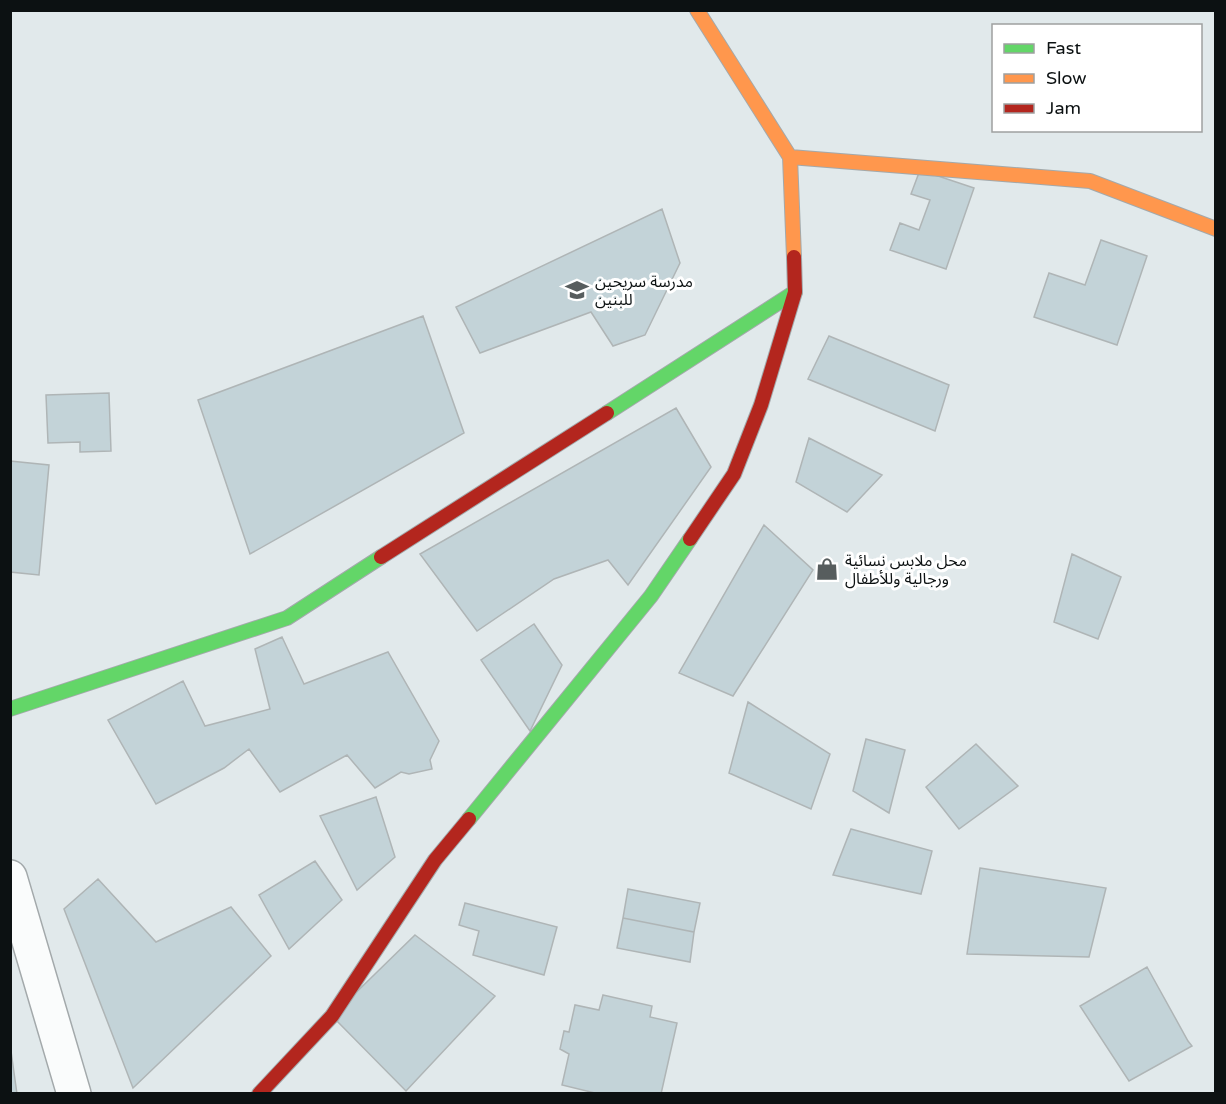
<svg xmlns="http://www.w3.org/2000/svg" width="1226" height="1104" viewBox="0 0 1226 1104" font-family="'Varela Round','Noto Sans Arabic',sans-serif">
	<style>
		.building { fill: #c3d3d8; stroke: #afb5b6; stroke-width: 1.5 }
		.lines { fill: none; stroke-linecap: round; stroke-linejoin: round }
		.street-casing { stroke: #a3a9ab; stroke-width: 36 }
		.fast-casing { stroke: #a3a9ab; stroke-width: 16 }
		.slow-casing { stroke: #a3a9ab; stroke-width: 16 }
		.jam-casing { stroke: #a3a9ab; stroke-width: 16 }
		.street { stroke: #fafcfc; stroke-width: 33 }
		.fast { stroke: #63d668; stroke-width: 14 }
		.slow { stroke: #ff974d; stroke-width: 14 }
		.jam { stroke: #b3261e; stroke-width: 14 }
		.labels { text-anchor: middle; stroke-width: 6; stroke-linejoin: round; paint-order: stroke }
		.poi-label { font-size: 16px; fill: #0c1112; stroke: #fff; text-anchor: start }
	</style>
	<rect width="100%" height="100%" fill="#e1e9eb"/>
	<path class="building" d="M920,170L974,188L946,269L890,250L900,223L919,230L930,200L911,194Z
		M662,209L680,263L645,335L613,346L591,312L480,353L456,307Z
		M1101,240L1147,256L1117,345L1034,317L1049,273L1085,285Z
		M423,316L464,433L250,554L198,400Z
		M829,336L949,385L935,431L808,379Z
		M109,393L111,451L80,452V442L48,443L46,395Z
		M676,408L711,467L628,585L608,560L554,579L477,631L420,554Z
		M809,438L882,475L847,512L796,482Z
		M10,461L49,465L39,575L10,572Z
		M764,525L813,570L733,696L679,673Z
		M1072,554L1121,577L1098,639L1054,622Z
		M534,624L562,665L530,731L481,660Z
		M282,637L304,684L388,652L439,741L430,760L432,769L409,774L401,772L375,788L347,755L280,792L249,749L224,768L156,804L108,720L183,681L205,726L270,709L255,649Z
		M748,702L830,754L811,809L729,773Z
		M866,739L905,750L889,813L853,791Z
		M976,744L1018,786L959,829L926,787Z
		M376,797L395,857L357,890L320,816Z
		M851,829L932,851L921,894L833,875Z
		M315,861L342,900L289,949L259,895Z
		M980,868L1106,888L1089,957L967,954Z
		M98,879L156,942L231,907L271,956L133,1088L64,909Z
		M628,889L700,903L694,932L623,918Z
		M465,903L557,927L544,975L473,955L479,931L459,925Z
		M623,918L694,932L690,962L617,948Z
		M415,935L495,996L406,1091L332,1016Z
		M1147,967L1188,1041L1192,1046L1129,1081L1080,1006Z
		M603,995L652,1006L650,1017L677,1023L661,1094H599L562,1085L569,1054L560,1049L564,1031L569,1032L575,1005L599,1010Z
		M10,1044L17,1094H10Z"/>
	<g class="lines">
		<g class="street-casing">
			<path id="street" d="M10,877L74,1094"/>
		</g>
		<g class="fast-casing">
			<path id="fast" d="M607,413L795,292
				M10,709L287,618L381,557
				M469,819L651,596L690,539"/>
		</g>
		<g class="slow-casing">
			<path id="slow" d="M697,10L790,157L794,257
				M790,157L1090,181L1216,229"/>
		</g>
		<g class="jam-casing">
			<path id="jam" d="M690,539L734,474L761,405L795,292L794,257
				M381,557L607,413
				M259,1094L332,1016L435,860L469,819"/>
		</g>
		<use href="#street" class="street"/>
		<use href="#fast" class="fast"/>
		<use href="#slow" class="slow"/>
		<use href="#jam" class="jam"/>
	</g>
	<defs>
		<g id="school-bare" transform="scale(1.8)"><path d="M0-5L7-2L0 1L-7-2ZM-4 1L0 2.5L4 1V4Q0 6-4 4Z" fill="#575d5e" stroke="#fff" stroke-width="2.5" paint-order="stroke"/></g>
		<g id="shop-bare" transform="scale(1.8)"><path d="M-5-2.5h2.3a2.7 3.5 0 0 1 5.4 0H5L5.5 6h-11ZM-1.5-2.5h3a1.5 2.3 0 0 0-3 0Z" fill="#575d5e" stroke="#fff" stroke-width="2.5" paint-order="stroke"/></g>
	</defs>
	<g fill-rule="evenodd">
		<use href="#school-bare" x="577" y="290"/>
		<use href="#shop-bare" x="827" y="569"/>
	</g>
	<g class="labels">
		<g class="poi-label">
			<text x="595" y="287">مدرسة سريحين<tspan x="595" dy="18">للبنين</tspan></text>
			<text x="845" y="566">محل ملابس نسائية<tspan x="845" dy="18">ورجالية وللأطفال</tspan></text>
		</g>
	</g>
	<rect width="1226" height="1104" fill="none" stroke="#0c1112" stroke-width="24"/>
	<rect x="992" y="24" width="210" height="108" fill="#ffffff" stroke="#9ea0a0" stroke-width="1.5"/>
	<rect x="1004" y="44" width="30" height="9" fill="#63d668" stroke="#9ea0a0" stroke-width="1.5"/>
	<text x="1046" y="54" font-size="18" fill="#0c1112">Fast</text>
	<rect x="1004" y="74" width="30" height="9" fill="#ff974d" stroke="#9ea0a0" stroke-width="1.5"/>
	<text x="1046" y="84" font-size="18" fill="#0c1112">Slow</text>
	<rect x="1004" y="104" width="30" height="9" fill="#b3261e" stroke="#9ea0a0" stroke-width="1.5"/>
	<text x="1046" y="114" font-size="18" fill="#0c1112">Jam</text>
</svg>
